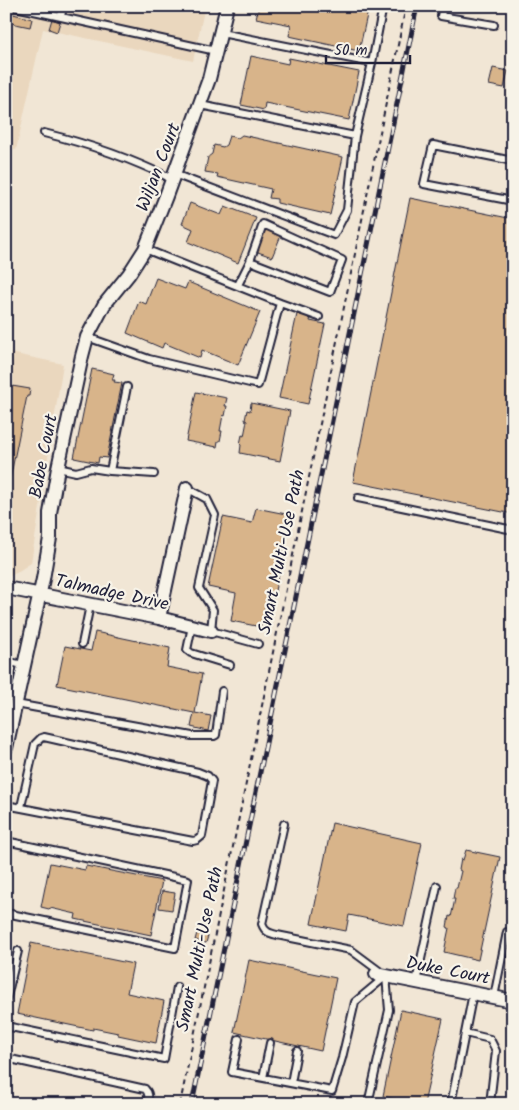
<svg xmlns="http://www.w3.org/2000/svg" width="519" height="1110" viewBox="0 0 519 1110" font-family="Kalam,sans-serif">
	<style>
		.built { fill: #ead7be }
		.building { fill: #d8b48a; stroke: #22223b }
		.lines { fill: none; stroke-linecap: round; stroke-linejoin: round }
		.service-casing { stroke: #22223b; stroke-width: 10 }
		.minor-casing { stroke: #22223b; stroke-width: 16 }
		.path { stroke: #22223b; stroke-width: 2; stroke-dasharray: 5 4; stroke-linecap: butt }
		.service { stroke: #f7f3e8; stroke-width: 6 }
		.minor { stroke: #f7f3e8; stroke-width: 12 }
		.rail-casing { stroke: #22223b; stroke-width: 5 }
		.rail { stroke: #f7f3e8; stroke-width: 3; stroke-dasharray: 9; stroke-linecap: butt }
		.labels { text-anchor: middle; stroke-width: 4.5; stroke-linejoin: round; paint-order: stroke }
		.street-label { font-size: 18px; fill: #22223b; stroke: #f7f3e8 }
	</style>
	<rect width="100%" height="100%" fill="#f1e6d5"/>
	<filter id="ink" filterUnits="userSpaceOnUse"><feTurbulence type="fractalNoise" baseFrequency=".02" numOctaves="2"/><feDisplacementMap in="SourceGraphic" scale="10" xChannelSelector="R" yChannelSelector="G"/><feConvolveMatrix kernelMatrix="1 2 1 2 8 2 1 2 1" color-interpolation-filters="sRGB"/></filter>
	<g filter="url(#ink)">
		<path class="built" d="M6,6H205L193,61L43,29L16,150L6,148Z
			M6,352L63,364L31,563L11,576L6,574Z"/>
		<path class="building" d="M259,6H369L359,51L289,36L291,25L256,18Z
			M6,12L32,19L30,27L6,22Z
			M52,19L60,22L57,32L49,29Z
			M251,56L288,64L289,58L359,72L349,120L265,103L264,110L241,105Z
			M493,68L508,71L504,88L489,85Z
			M242,135L343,157L330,215L277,203V199L269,198L271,189L217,177L218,174L205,172L208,157L212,154L214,145L223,147L226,145L229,136L238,138Z
			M410,198L513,219V514L353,482Z
			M190,203L221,215L225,206L256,218L238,263L188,242L193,229L182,224Z
			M264,226L282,233L272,257L255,251Z
			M156,278L185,289L188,282L260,312L238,365L202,350L200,358L164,343L162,348L127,333L139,301L146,304Z
			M297,314L311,317L310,321L325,324L308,404L279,398Z
			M92,369L114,374L112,380H115L114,382L122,383L107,458L99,457L98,463L74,458Z
			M6,385L30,389L29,396H27L6,499Z
			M196,392L227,398L225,406H227L225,416L223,415L220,431H222L220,441H218L217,447L186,441Z
			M251,403L290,411L280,461L240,453L241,445L240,444L242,435L244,436L247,421L245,420L247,410L250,411Z
			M256,508L291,515L273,600L267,599L261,627L231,621L236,593L208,587L223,517L252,523Z
			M95,632L170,648L167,667L202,674L195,713L211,716L208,731L191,727L194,713L57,685L65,646L91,651Z
			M332,823L422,843L404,926L349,915L346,931L311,924Z
			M466,850L500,857L478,960L444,952L449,928L447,927L449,916L451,917L455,899H453L455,888H457L461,871L459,870L461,859L463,860Z
			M50,863L85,870L86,866L162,881L151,935L75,919L76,914L50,908L49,909L41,907Z
			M162,891L175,893L172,910L159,908Z
			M197,933L208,936L206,943L195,940Z
			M31,943L133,964L127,993L164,1001L156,1043L118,1035V1033L93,1028V1030L17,1014Z
			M249,960L336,978L321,1051L234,1032Z
			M401,1010L443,1019L424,1104H416L383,1096Z"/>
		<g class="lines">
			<g class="service-casing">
				<path id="service" d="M11,6L216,51
					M443,6L441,16L494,25
					M61,17L63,6
					M221,33L372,63L355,136
					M372,63L383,6
					M44,133C89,144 132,159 172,179
					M513,161L433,145L424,184L513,201
					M174,174L334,235L347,210L355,136L200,105
					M238,285L250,261L330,292L342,260L263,224L250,261
					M280,303L319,317
					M87,337L149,359L258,385L280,303L145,249
					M58,468L76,472L91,468L110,471L127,387
					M110,471L154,474
					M187,488L207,499L215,515L199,588L213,610L211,631L258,644
					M358,498L513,530
					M192,626L187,650L191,653L230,665
					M82,644L90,605
					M6,661L23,665
					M16,704L192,736H214L216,735L222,691
					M6,805L193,841L197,840L202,836L212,781L208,776L198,772L44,737L41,738L35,744L21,807
					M284,824L262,924C265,932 269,933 277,935L351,950L386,976L389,1010L368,1104
					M6,841L188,880L175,948L6,913
					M416,982L437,886
					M494,997L507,932
					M6,1001L18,951
					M6,1026L164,1059L177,987
					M465,1033L490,1039L496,1051L490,1104
					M239,1039L232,1072L332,1091L342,1058L355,1002L385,977
					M6,1058L145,1089C150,1094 148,1098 147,1104
					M263,1078L270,1043
					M291,1083L297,1051
					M451,1104L473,993"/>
			</g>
			<g class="minor-casing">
				<path id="minor" d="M6,588L159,618L211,631
					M159,618L187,488
					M6,748L43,579L50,538V513L58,468L82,356L87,337L104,305L129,274L145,249L166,196L209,79L227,6
					M376,974L513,1001"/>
			</g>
			<path class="path" d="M180,1104L406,6"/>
			<use href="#service" class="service"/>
			<use href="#minor" class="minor"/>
			<g class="rail-casing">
				<path id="rail" d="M192,1104L417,6"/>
			</g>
			<use href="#rail" class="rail"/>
		</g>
	</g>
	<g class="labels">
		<g class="street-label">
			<text transform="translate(158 167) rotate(-69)" y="6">Wiljan Court</text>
			<text transform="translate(43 456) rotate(-79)" y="6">Babe Court</text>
			<text transform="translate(281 552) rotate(-78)" y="6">Smart Multi-Use Path</text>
			<text transform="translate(112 592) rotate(12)" y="6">Talmadge Drive</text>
			<text transform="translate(199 949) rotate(-78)" y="6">Smart Multi-Use Path</text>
			<text transform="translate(448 970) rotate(11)" y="6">Duke Court</text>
		</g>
	</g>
	<rect width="519" height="1110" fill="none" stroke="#f7f3e8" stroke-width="25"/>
	<rect x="12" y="12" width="494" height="1085" fill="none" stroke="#22223b" stroke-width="2" filter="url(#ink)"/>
	<path d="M326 55v8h84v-8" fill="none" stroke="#22223b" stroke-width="2.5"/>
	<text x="334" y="55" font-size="15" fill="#22223b" stroke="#f7f3e8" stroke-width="4" paint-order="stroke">50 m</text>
</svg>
